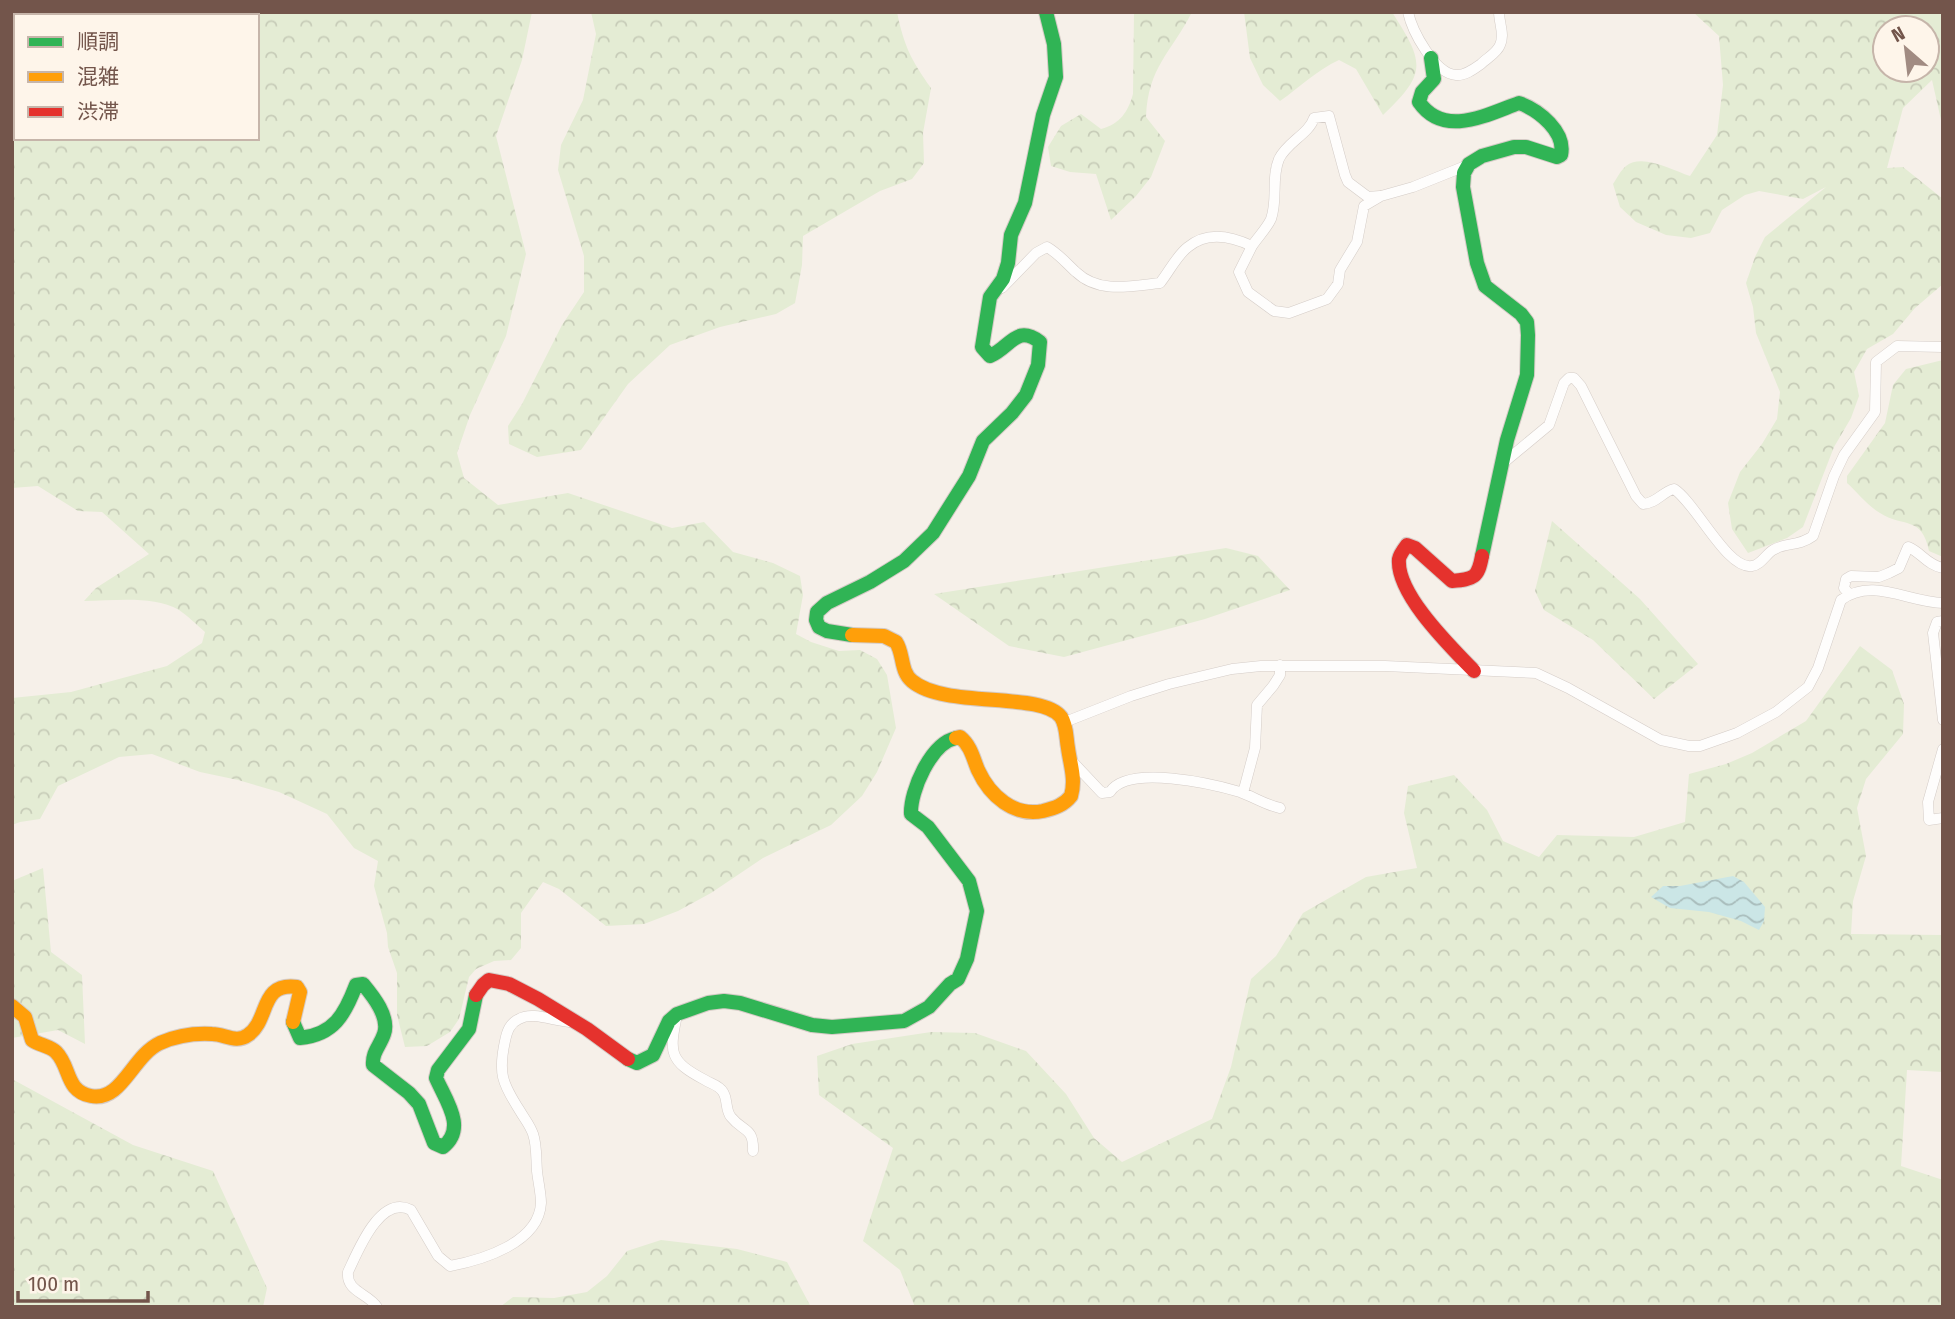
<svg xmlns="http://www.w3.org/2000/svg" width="1955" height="1319" viewBox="0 0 1955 1319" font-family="'Fira Sans Condensed','Noto Sans JP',sans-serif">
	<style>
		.forest { fill: url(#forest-crowns); fill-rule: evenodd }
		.water { fill: url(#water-waves) }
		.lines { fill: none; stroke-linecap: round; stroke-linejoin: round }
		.street-casing { stroke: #d4ccc7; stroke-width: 11 }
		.fast-casing { stroke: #d5cbc6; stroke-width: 16 }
		.slow-casing { stroke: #d5cbc6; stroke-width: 16 }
		.jam-casing { stroke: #d5cbc6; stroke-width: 16 }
		.street { stroke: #fefdfc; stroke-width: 10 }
		.fast { stroke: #30b455; stroke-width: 14 }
		.slow { stroke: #ff9f0a; stroke-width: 14 }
		.jam { stroke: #e5322d; stroke-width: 14 }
	</style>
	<defs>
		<pattern id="forest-crowns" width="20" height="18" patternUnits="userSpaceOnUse" patternTransform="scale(1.75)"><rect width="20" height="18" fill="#e4ecd4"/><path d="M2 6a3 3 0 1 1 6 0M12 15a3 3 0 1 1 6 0" fill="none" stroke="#c7ccb8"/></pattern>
		<pattern id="water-waves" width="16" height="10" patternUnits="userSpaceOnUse" patternTransform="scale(1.75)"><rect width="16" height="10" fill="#cbe6e6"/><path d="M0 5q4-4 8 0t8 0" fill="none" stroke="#a9bdbc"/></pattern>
	</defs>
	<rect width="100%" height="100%" fill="#f6f0e9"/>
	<path class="forest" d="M12,12H532L522,60L496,136L526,254L506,336L470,415L457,453L464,478L498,505L568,493L672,528L704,522L733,552L773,563L800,576L803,595L796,634L811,642L839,651L860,650L877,659L887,675L896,728L877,772L862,796L831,825L763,858L711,893L678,911L644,924L606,926L559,889L543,882L521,913V948L511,960L494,961L476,969L469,977L459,1019L450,1032L427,1046L405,1047L397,1015V973L388,947L387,933L374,886L378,861L354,848L327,814L279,792L238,780L200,772L152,754L119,757L58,786L40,819L20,822L12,825V698L71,692L167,666L202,643L205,632C197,625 188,616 179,610C152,595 114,601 84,601L96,588L149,554L102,512L78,511L38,486L12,488ZM16,16H257V138H16Z
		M591,12H897C904,46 911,60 931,88L923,133L924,163L912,179L880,191L803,236L802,265L795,303L776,314L720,327L670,345L628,384L581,450L537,457L509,444L508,426L522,404L562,325L584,292V256L558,170L561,145L583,100L596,34Z
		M1134,12H1192C1171,53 1148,67 1146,117L1165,141L1151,177L1136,196L1111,220L1096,174L1070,172L1051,166L1048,147L1061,126L1081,114L1101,129C1120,124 1128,112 1133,94Z
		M1244,12H1392C1424,62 1428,73 1383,115L1356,69L1339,60C1317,70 1300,87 1280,101L1263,85L1250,58Z
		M1693,12H1943V129L1932,80L1903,108L1887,168L1903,167L1943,199V284L1915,308L1893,334L1867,349L1854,372L1859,396L1851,418L1834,447L1803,527L1787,538L1748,553L1732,529L1728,503L1740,472L1762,444L1777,419L1780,392L1756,333L1753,307L1746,283L1755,257L1765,237L1826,187L1803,199L1759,191L1745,195L1722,210L1710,233L1691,238L1666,235L1636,222L1620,207L1613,184C1617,178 1621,170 1626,166C1642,153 1672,170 1690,176L1717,135L1723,85L1719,36ZM1885,28H1927V70H1885Z
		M1943,360V557L1929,551C1922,515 1903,528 1880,513C1868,506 1857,492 1847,483V476L1885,423L1893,385L1906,369Z
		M1552,521L1640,599L1698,664L1654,699L1593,640L1544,610L1535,591Z
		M1226,548L1258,556L1290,590L1205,619L1064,657L1009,646L934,594Z
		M1860,646L1892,670L1904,704L1903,734L1866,779L1857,808L1866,856L1853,901L1851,934L1943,935V1072L1907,1070L1901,1166L1943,1180V1307H915L900,1270L863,1241L893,1148L819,1095L817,1056L852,1044L931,1032L975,1033L1026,1051L1066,1094L1094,1138L1122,1162L1212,1119L1231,1067L1251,979L1276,956L1303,913L1366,877L1417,868L1404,813L1408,786L1454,775L1487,810L1503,841L1539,857L1557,835L1634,837L1685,822L1689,774L1726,764L1752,753L1806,721Z
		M43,868L51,952L82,975L85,1044L58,1030L12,1038V881Z
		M12,1079L133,1145L213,1171L267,1288L263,1307H12Z
		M661,1240L737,1249L787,1262L811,1307H500L513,1297L554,1298L587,1292L607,1276L627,1251Z"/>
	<path class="water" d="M1733,876L1744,882L1765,907L1764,921L1759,930L1741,921L1709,912L1670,908L1651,897L1663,886H1680Z"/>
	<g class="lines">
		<g class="street-casing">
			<path id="street" d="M1408,12C1412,31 1435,74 1456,75C1465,76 1474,69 1481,64C1487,58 1497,53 1500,45C1505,35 1499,23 1499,12
				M1252,246C1258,237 1267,228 1271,219C1278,200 1271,178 1279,159C1287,142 1309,134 1314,118L1329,116L1345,175L1348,182L1368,197L1380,196
				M1002,288L1036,253L1047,247C1059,254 1066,263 1076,272C1099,294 1131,286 1160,283C1169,272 1177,255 1188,247C1207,231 1231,236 1252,246L1239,272L1248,292L1274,311L1289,313L1327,299L1338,284L1340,270L1357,242L1364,206L1381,196L1413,187L1468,165
				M1502,464L1549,425L1564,383L1569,378H1574L1581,386L1636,496L1643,504C1657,503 1662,492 1674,489C1696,503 1727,570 1752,566C1761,565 1766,554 1773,550C1786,542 1798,547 1813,536L1834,476L1844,455L1875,412L1876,362L1897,346L1943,347
				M1849,594L1844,588L1846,579L1851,576L1879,577L1889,573L1899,568L1908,547C1921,552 1927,565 1943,568
				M1943,621L1937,622L1933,633L1943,720
				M1065,722L1131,696L1169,684L1232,669L1261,666H1385L1536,673L1568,688L1661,740L1689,746H1700L1737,733L1776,712L1808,687L1818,668L1841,600C1872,577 1908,602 1943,603
				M1943,749L1928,802L1929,820L1943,818
				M1070,759L1102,793L1110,792C1128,764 1213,784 1240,792C1254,797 1266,805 1280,808
				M1243,793L1255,748L1257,705L1273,686L1280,675V665
				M677,1015C669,1053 669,1061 705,1080C711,1084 719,1085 723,1092C728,1099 725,1110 731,1117C743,1132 754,1127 753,1151
				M377,1307C368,1293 346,1292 348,1272C358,1251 380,1194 411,1210L438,1256L450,1266C482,1260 539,1243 541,1203C541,1193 538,1181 537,1171C536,1159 537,1145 533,1134C530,1125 524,1118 520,1111C502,1083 498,1073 505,1041C507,1031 510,1023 519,1019C534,1010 559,1024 576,1022"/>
		</g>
		<g class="fast-casing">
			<path id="fast" d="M1431,58L1434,79L1422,92L1419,102C1444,138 1486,115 1519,103C1539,110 1566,132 1561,155L1557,157L1526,147H1514L1482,156L1469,164L1464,173L1463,187L1477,263L1485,286L1521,314L1527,322L1528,335L1527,375L1507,440L1482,556
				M852,635L827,631L819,627L816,620L817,612L827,603L870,582L904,561L933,533L969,476L983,441L1012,413L1026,395L1038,365L1040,342C1016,324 1011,347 990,356L982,347L990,297L1003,279L1008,263L1011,235L1025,203L1043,115L1056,77L1054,44L1046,12
				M293,1022L300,1038C334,1035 345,1014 356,985L363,984C373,996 390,1017 384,1034C380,1046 372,1052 373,1065L409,1093L419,1104L434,1143L443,1147C467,1128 446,1101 436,1078L438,1070L469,1029L476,995
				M628,1059L637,1063L653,1055L669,1021L677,1014L708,1003L724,1001L740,1003L812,1025L832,1027L904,1021L929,1007L950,984L958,979L967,959L977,911L969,881L928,827L911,814C910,791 931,743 956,738"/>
		</g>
		<g class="slow-casing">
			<path id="slow" d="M852,635L884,636L896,642C904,654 900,671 912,681C945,709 1041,691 1061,717C1067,726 1066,738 1068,748C1070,764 1076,779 1071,796C1064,805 1055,808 1043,811C1014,817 990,796 978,770C973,758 971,746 960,737L956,738
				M12,1006L25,1017L32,1040C39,1045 50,1046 56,1052C71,1067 65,1091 91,1096C122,1102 132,1056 160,1043C176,1036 195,1033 212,1034C225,1034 236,1044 248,1035C270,1020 259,982 297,987L300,992L293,1022"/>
		</g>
		<g class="jam-casing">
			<path id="jam" d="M1474,671C1451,647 1396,594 1399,559C1400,554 1404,549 1407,545L1415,548L1452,581C1474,579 1478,578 1482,556
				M476,995L483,985L489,980L509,984L538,999L587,1029L628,1059"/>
		</g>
		<use href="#street" class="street"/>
		<use href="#fast" class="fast"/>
		<use href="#slow" class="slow"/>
		<use href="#jam" class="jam"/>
	</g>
	<rect width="1955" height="1319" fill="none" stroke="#73554b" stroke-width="28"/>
	<rect x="14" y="14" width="245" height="126" fill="#fef5ea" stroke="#c6b5aa" stroke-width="2"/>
	<rect x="28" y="37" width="35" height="10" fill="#30b455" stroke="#c6b5aa" stroke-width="2"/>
	<text x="77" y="49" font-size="21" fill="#73554b">順調</text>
	<rect x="28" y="72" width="35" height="10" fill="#ff9f0a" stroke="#c6b5aa" stroke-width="2"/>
	<text x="77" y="84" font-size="21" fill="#73554b">混雑</text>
	<rect x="28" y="107" width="35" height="10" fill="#e5322d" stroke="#c6b5aa" stroke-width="2"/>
	<text x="77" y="119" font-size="21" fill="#73554b">渋滞</text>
	<g transform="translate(1906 49) rotate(332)"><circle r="33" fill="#fef5ea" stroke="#c6b5aa" stroke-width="2"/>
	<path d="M0-5L12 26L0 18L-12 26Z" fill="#a18b82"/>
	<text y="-10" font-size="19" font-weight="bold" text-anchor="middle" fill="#73554b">N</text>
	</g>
	<path d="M18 1291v10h130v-10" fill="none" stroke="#73554b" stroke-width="3.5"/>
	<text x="28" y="1291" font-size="21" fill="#73554b" stroke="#fef5ea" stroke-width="5" paint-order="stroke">100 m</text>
</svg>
